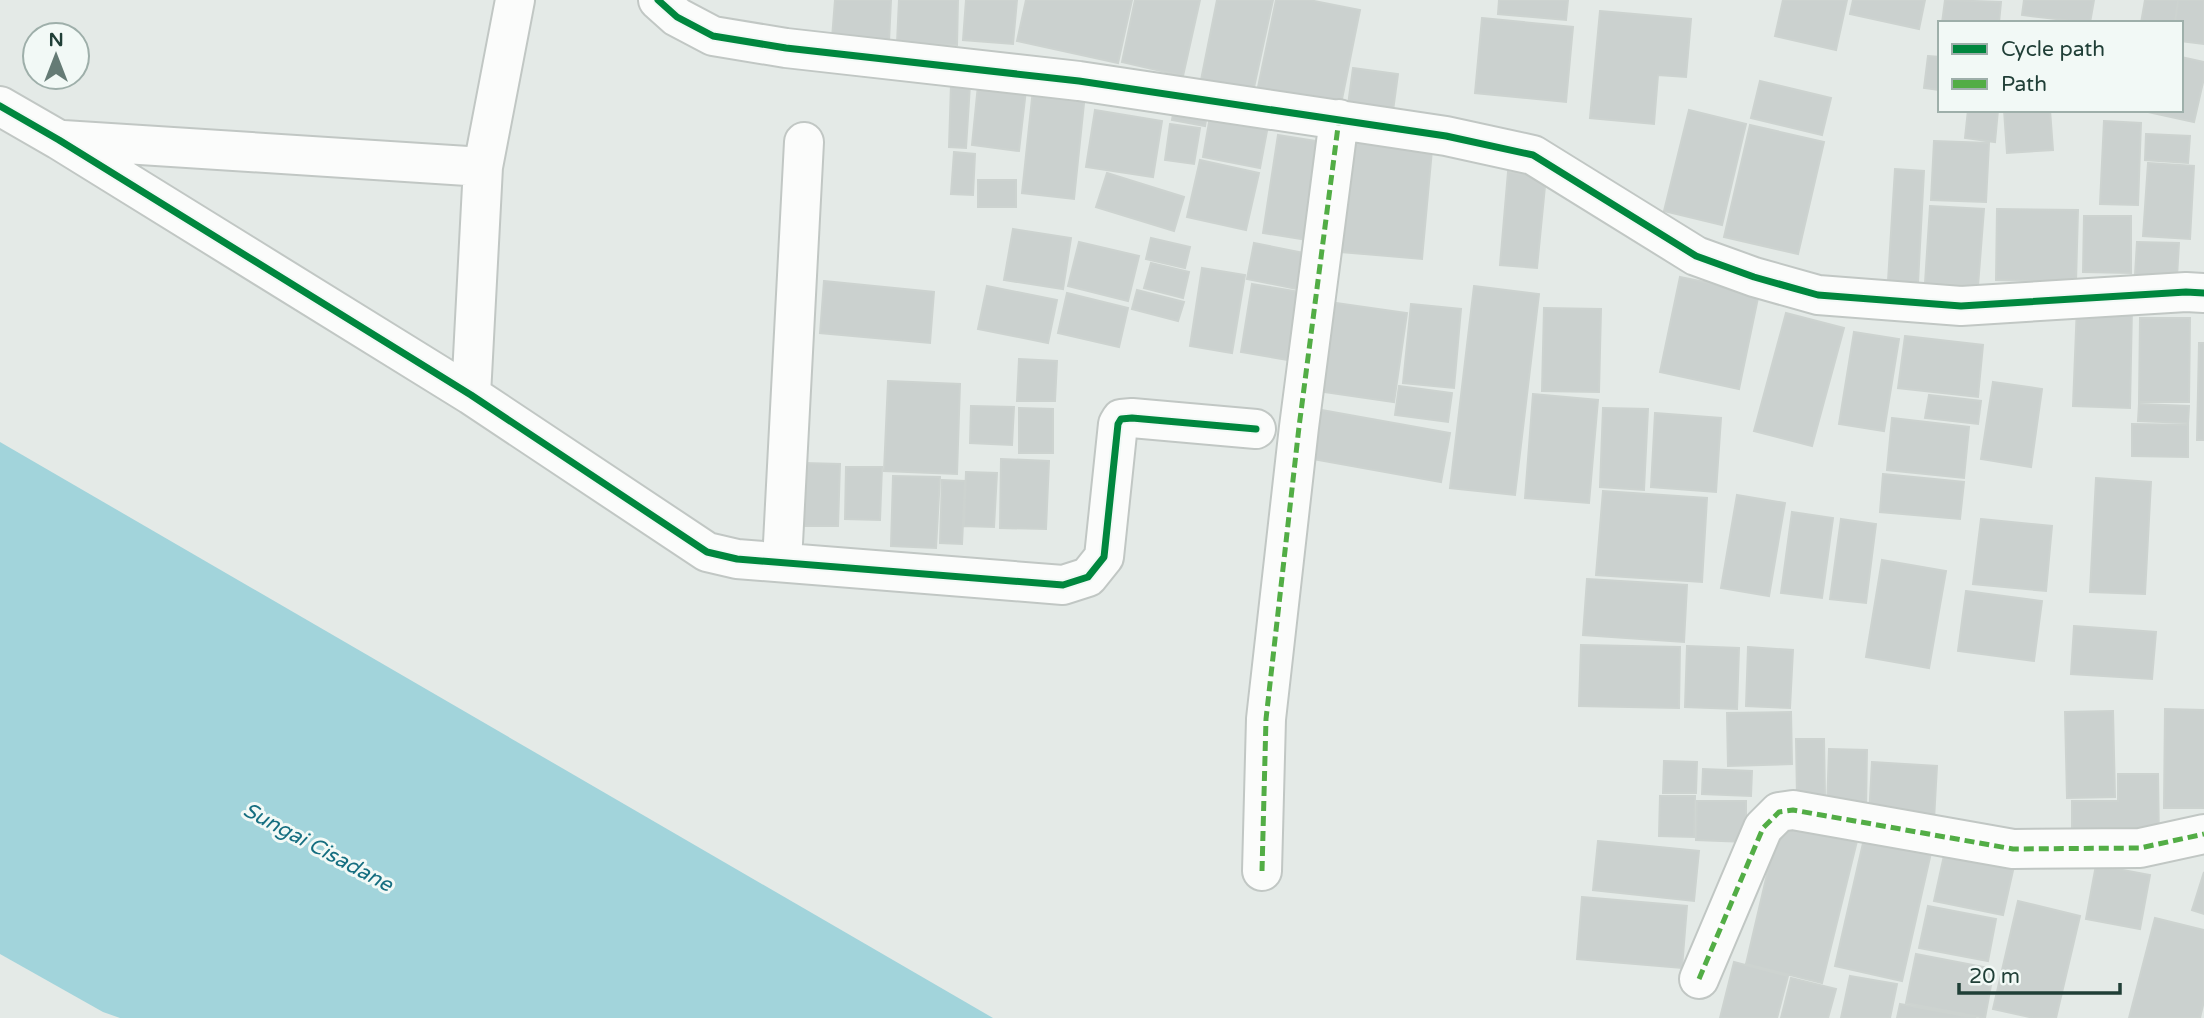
<svg xmlns="http://www.w3.org/2000/svg" width="2204" height="1018" viewBox="0 0 2204 1018" font-family="'Varela Round',sans-serif">
	<style>
		.water { fill: #a2d4db }
		.building { fill: #cbd1cf; stroke: #cdd3d0; stroke-width: 2 }
		.lines { fill: none; stroke-linecap: round; stroke-linejoin: round }
		.street-casing { stroke: #c1c7c4; stroke-width: 42 }
		.street { stroke: #fbfcfb; stroke-width: 38 }
		.quiet { stroke: #52ad45; stroke-width: 5; stroke-dasharray: 10 5; stroke-linecap: butt }
		.cycleway-casing { stroke: #f2f9f6; stroke-width: 11 }
		.cycleway { stroke: #00873e; stroke-width: 7 }
		.labels { text-anchor: middle; stroke-width: 6; stroke-linejoin: round; paint-order: stroke }
		.water-label { font-size: 21px; font-style: italic; fill: #156e80; stroke: #f2f9f6 }
	</style>
	<rect width="100%" height="100%" fill="#e4eae7"/>
	<path class="water" d="M0,442L993,1018H120L103,1012L0,954Z"/>
	<path class="building" d="M835,0H891L889,42L832,38Z
		M899,0H958L957,45L897,43Z
		M966,0H1017L1013,44L963,40Z
		M1026,0H1132L1118,63L1017,41Z
		M1135,0H1200L1183,76L1122,62Z
		M1217,0H1273L1253,92L1201,80Z
		M1276,0H1309L1360,10L1340,109L1257,92Z
		M1499,0H1568L1566,20L1498,14Z
		M1783,0H1847L1836,50L1775,36Z
		M1853,0H1925L1919,29L1850,14Z
		M1945,0L2001,2L1999,23H1942Z
		M2024,0H2094L2090,23L2022,15Z
		M2145,0H2178L2175,23H2141Z
		M2178,0H2204V44L2181,41V23H2175Z
		M1600,11L1691,19L1686,77L1658,75L1654,124L1590,118Z
		M1482,18L1573,27L1566,102L1475,93Z
		M1928,56L1940,57V90L1924,88Z
		M2181,57L2204,62V78L2194,122L2139,110H2181Z
		M1353,68L1398,74L1393,111L1348,105Z
		M1760,81L1831,98L1822,135L1751,118Z
		M951,84L970,85L966,148L949,147Z
		M978,85L1026,90L1019,151L972,145Z
		M1033,89L1085,94L1074,199L1022,193Z
		M1176,98L1209,102L1205,126L1172,120Z
		M1212,105L1270,115L1260,168L1203,157Z
		M1095,110L1162,121L1153,177L1086,167Z
		M1689,110L1746,124L1722,225L1664,211Z
		M1968,110H1998L1995,142L1965,138Z
		M2004,110H2050L2053,150L2007,153Z
		M2104,121L2141,123L2138,205L2100,204Z
		M1170,124L1200,128L1194,164L1165,160Z
		M1750,125L1824,142L1798,254L1724,237Z
		M1352,132L1433,139L1422,259L1341,252Z
		M2146,134L2190,136L2188,163L2145,160Z
		M1278,135L1329,143L1314,241L1263,233Z
		M1934,141L1989,143L1986,202L1931,200Z
		M954,152L975,154L973,195L951,194Z
		M1200,160L1259,173L1246,230L1187,217Z
		M2148,163L2194,166L2190,239L2143,236Z
		M1895,169L1924,171L1918,283L1888,281Z
		M1508,172L1546,176L1537,268L1500,265Z
		M1107,173L1184,197L1174,231L1096,207Z
		M978,180H1016V207H978Z
		M1930,206L1984,209L1978,286L1925,283Z
		M1997,209L2078,210L2076,282L1996,280Z
		M2084,216H2131V273L2083,272Z
		M1013,229L1071,238L1063,289L1004,280Z
		M1151,238L1190,247L1185,268L1146,259Z
		M1079,242L1139,256L1128,301L1068,286Z
		M2137,242L2179,243L2177,277L2135,275Z
		M1254,243L1314,255L1307,291L1247,279Z
		M1151,263L1189,272L1183,298L1144,288Z
		M1202,268L1245,275L1232,353L1190,346Z
		M1680,277L1759,293L1739,389L1660,372Z
		M824,281L934,292L930,343L820,333Z
		M1252,284L1306,293L1294,361L1241,352Z
		M987,286L1057,300L1048,343L978,329Z
		M1474,286L1539,294L1515,495L1450,488Z
		M1137,290L1184,302L1178,321L1132,309Z
		M1067,293L1128,308L1119,347L1058,333Z
		M1322,301L1407,313L1394,402L1310,390Z
		M1411,304L1461,309L1454,388L1403,383Z
		M2077,305L2132,307L2130,408L2073,406Z
		M1544,308L1601,309L1599,392L1542,391Z
		M1786,313L1844,328L1812,446L1754,431Z
		M2140,318H2190L2189,402H2139Z
		M1854,332L1899,339L1884,431L1839,424Z
		M1905,336L1983,345L1978,397L1898,388Z
		M2199,343H2204V440H2197Z
		M1019,359L1057,361L1055,401H1017Z
		M888,381L960,384L957,474L884,471Z
		M1993,382L2042,389L2031,467L1981,459Z
		M1399,386L1452,393L1448,422L1395,415Z
		M1533,394L1598,400L1589,503L1525,498Z
		M1929,395L1981,401L1978,424L1925,418Z
		M2139,404L2189,406L2188,423L2138,421Z
		M971,406L1014,407L1012,445L970,443Z
		M1305,407L1450,433L1441,482L1296,456Z
		M1019,408L1053,409V453H1019Z
		M1603,408L1648,409L1644,490L1600,487Z
		M1655,413L1721,418L1716,492L1651,487Z
		M1892,418L1969,427L1964,478L1887,470Z
		M2132,424L2188,425V457L2132,456Z
		M1001,459L1049,461L1046,529L1000,528Z
		M804,463L840,464L838,526H801Z
		M846,467H882L880,520L845,519Z
		M966,472L997,473L994,527L964,526Z
		M1883,474L1964,482L1960,519L1880,512Z
		M893,476L940,477L936,548L891,546Z
		M2096,478L2151,482L2145,594L2090,592Z
		M942,480L965,481L962,544L940,543Z
		M1603,491L1707,498L1702,582L1596,575Z
		M1737,495L1785,503L1769,596L1721,588Z
		M1792,512L1833,518L1822,598L1781,593Z
		M1841,519L1876,524L1866,603L1830,599Z
		M1981,519L2052,526L2046,591L1973,584Z
		M1882,560L1946,571L1929,668L1866,657Z
		M1587,579L1687,585L1684,642L1583,635Z
		M1966,591L2042,601L2034,661L1958,651Z
		M2074,626L2156,632L2152,679L2071,674Z
		M1581,645L1680,647L1679,708L1579,706Z
		M1687,646L1739,648L1737,709L1685,707Z
		M1748,647L1793,650L1790,708L1746,706Z
		M2165,709L2204,710V808H2164Z
		M2113,711L2115,797L2067,798L2065,712Z
		M1791,712L1792,764L1728,766L1727,713Z
		M1796,739H1824L1825,797H1797Z
		M1829,749L1867,750L1866,809H1827Z
		M1664,761L1697,762L1696,793H1663Z
		M1872,762L1937,766L1934,820L1869,817Z
		M1703,769L1752,771L1751,796L1702,794Z
		M2118,774H2158L2159,842L2072,843V801H2118Z
		M1660,796H1695L1694,837L1659,836Z
		M1697,801H1746V842L1696,840Z
		M1780,819L1858,837L1822,983L1746,964Z
		M1866,830L1933,844L1902,981L1835,966Z
		M1598,841L1699,851L1694,901L1593,890Z
		M1945,851L2014,866L2003,915L1934,901Z
		M2096,865L2150,875L2140,929L2086,919Z
		M2204,872V914L2192,910Z
		M1582,897L1687,906L1682,968L1577,959Z
		M2018,901L2080,916L2056,1018H2034L1993,1009Z
		M1928,906L1996,919L1988,961L1919,948Z
		M2155,918L2204,930V1001L2200,1018H2129Z
		M1916,954L1994,969L1985,1018L1906,1003Z
		M1734,962L1788,976L1777,1018H1720Z
		M1850,976L1897,984L1890,1018H1841Z
		M1791,978L1836,989L1828,1018H1781Z
		M1900,1004L1976,1018H1897Z"/>
	<g class="lines">
		<g class="street-casing">
			<path id="street" d="M658,0L677,17L713,36L786,48L1079,81L1446,136L1533,155L1696,256L1754,277L1818,295L1961,306L2186,292L2204,293
				M0,106L59,140L471,395L707,552L737,559L1063,585L1088,577L1104,557L1118,424L1121,419L1132,418L1256,429
				M63,140L483,167
				M471,395L483,167L515,0
				M782,562L804,142
				M1262,871L1266,719L1299,427L1339,119
				M1699,979L1763,828L1779,812L1793,810L2013,849L2140,848L2204,834"/>
		</g>
		<use href="#street" class="street"/>
		<path class="quiet" d="M1262,871L1266,719L1299,427L1339,119
			M1699,979L1763,828L1779,812L1793,810L2013,849L2140,848L2204,834"/>
		<g class="cycleway-casing">
			<path id="cycleway" d="M658,0L677,17L713,36L786,48L1079,81L1446,136L1533,155L1696,256L1754,277L1818,295L1961,306L2186,292L2204,293
				M0,106L59,140L471,395L707,552L737,559L1063,585L1088,577L1104,557L1118,424L1121,419L1132,418L1256,429"/>
		</g>
		<use href="#cycleway" class="cycleway"/>
	</g>
	<g class="labels">
		<g class="water-label">
			<text transform="translate(318 847) rotate(28)" y="7">Sungai Cisadane</text>
		</g>
	</g>
	<rect x="1938" y="21" width="245" height="91" fill="#f2f9f6" stroke="#9eafaa" stroke-width="2"/>
	<rect x="1952" y="44" width="35" height="10" fill="#00873e" stroke="#9eafaa" stroke-width="2"/>
	<text x="2001" y="56" font-size="21" fill="#203f37">Cycle path</text>
	<rect x="1952" y="79" width="35" height="10" fill="#52ad45" stroke="#9eafaa" stroke-width="2"/>
	<text x="2001" y="91" font-size="21" fill="#203f37">Path</text>
	<g transform="translate(56 56)"><circle r="33" fill="#f2f9f6" stroke="#9eafaa" stroke-width="2"/>
	<path d="M0-5L12 26L0 18L-12 26Z" fill="#657b75"/>
	<text y="-10" font-size="19" font-weight="bold" text-anchor="middle" fill="#203f37">N</text>
	</g>
	<path d="M1959 983v10h161v-10" fill="none" stroke="#203f37" stroke-width="3.5"/>
	<text x="1969" y="983" font-size="21" fill="#203f37" stroke="#f2f9f6" stroke-width="5" paint-order="stroke">20 m</text>
</svg>
